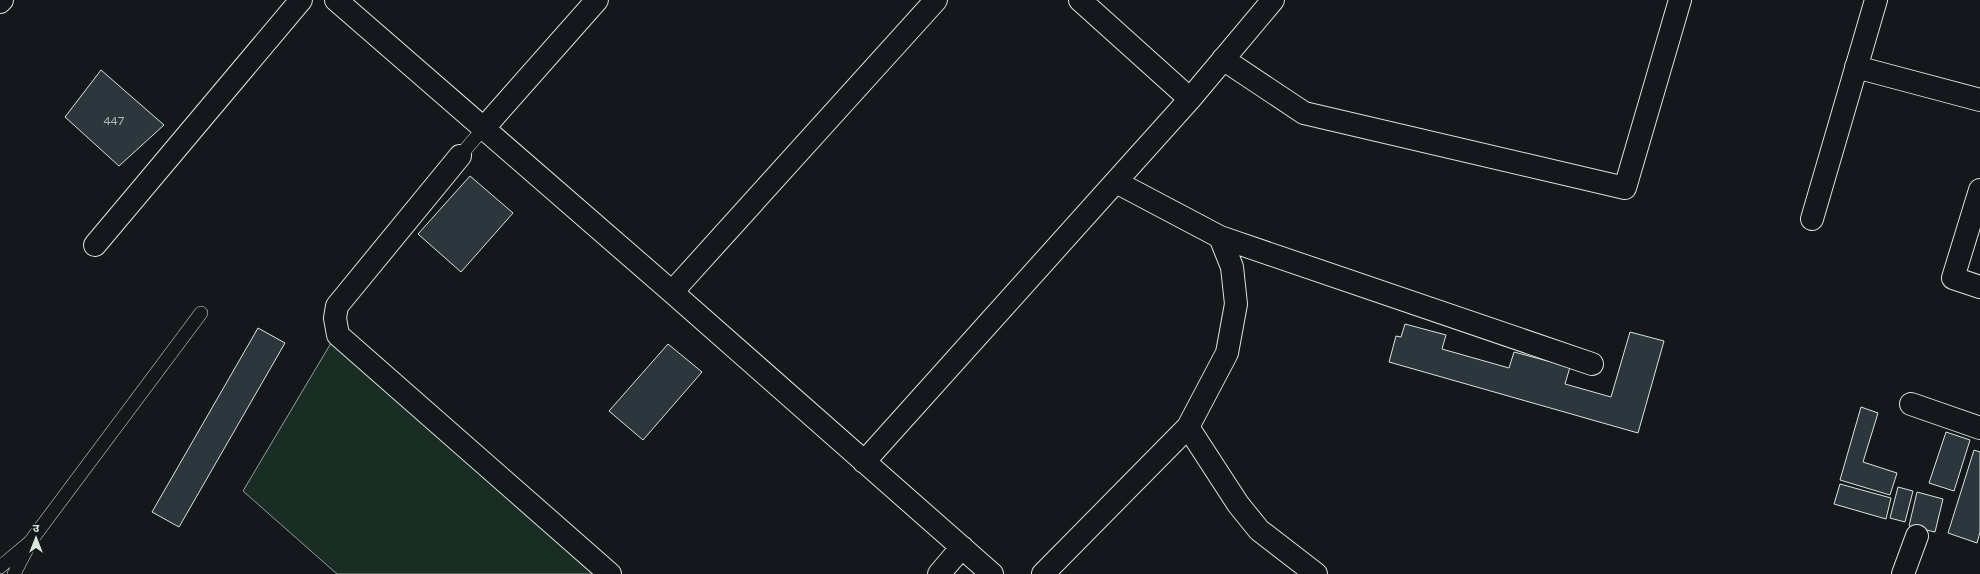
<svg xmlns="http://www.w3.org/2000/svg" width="1980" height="574" viewBox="0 0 1980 574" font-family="Lato,'Noto Sans Devanagari',sans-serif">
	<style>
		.green { fill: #1a2d24; stroke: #939e99 }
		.building { fill: #2c363c; stroke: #d8e6dc }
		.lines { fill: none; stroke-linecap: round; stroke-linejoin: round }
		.service-casing { stroke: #d8e6dc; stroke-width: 14 }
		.minor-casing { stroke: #d8e6dc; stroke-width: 24 }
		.service { stroke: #14181c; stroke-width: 13 }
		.minor { stroke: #14181c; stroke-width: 22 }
		.labels { text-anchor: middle; stroke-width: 3; stroke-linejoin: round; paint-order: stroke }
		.number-label { font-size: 12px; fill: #adbab4 }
	</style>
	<rect width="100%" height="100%" fill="#14181c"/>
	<path class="green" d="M331,343L594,574H337L243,491Z"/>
	<path class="building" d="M101,70L164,125L119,166L65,117Z
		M470,176L513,213L461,272L418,234Z
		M1405,324L1446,335L1442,349L1509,368L1514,352L1570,367L1565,384L1611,397L1630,332L1664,341L1638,433L1389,362L1396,336L1401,337Z
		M258,328L285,343L179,527L152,512Z
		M668,344L702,372L643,440L609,411Z
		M1861,407L1878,413L1863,462L1897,473L1890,495L1840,480Z
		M1946,432L1970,440L1954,491L1929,483Z
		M1974,450L1980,452V532L1977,543L1948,533Z
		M1840,484L1891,498L1886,519L1834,504Z
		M1898,487L1913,491L1905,522L1890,518Z
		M1917,492L1943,499L1935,532L1909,526Z"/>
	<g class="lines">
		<g class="service-casing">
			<path id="service" d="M460,156L483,129
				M0,567L30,542L201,313
				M14,574L28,547"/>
		</g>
		<g class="minor-casing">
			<path id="minor" d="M336,0L672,292L992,574
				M1080,0L1190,99
				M0,2L2,0
				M1223,59L1304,113L1625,188L1680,0
				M1856,67L1980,100
				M483,129L597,0
				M460,156L337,306L335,318L338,335L610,574
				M1980,190L1953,278L1980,287
				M1812,219L1876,0
				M1220,237L1592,364
				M95,245L301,0
				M672,292L936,0
				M1911,404L1980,428
				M1188,427L1238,504L1259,530L1316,574
				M864,462L1190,99L1273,0
				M939,574L962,547
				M1043,574L1188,427L1227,353L1236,304L1232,267L1220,237L1116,182
				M1903,574L1917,536"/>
		</g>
		<use href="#service" class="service"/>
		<use href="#minor" class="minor"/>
	</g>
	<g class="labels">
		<g class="number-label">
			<text x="114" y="125">447</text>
		</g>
	</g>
	<g transform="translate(36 538)" stroke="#14181c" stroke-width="3" paint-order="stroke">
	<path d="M0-3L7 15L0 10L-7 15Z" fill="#d8e6dc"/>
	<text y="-6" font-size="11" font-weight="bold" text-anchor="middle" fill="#d8e6dc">उ</text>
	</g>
</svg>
